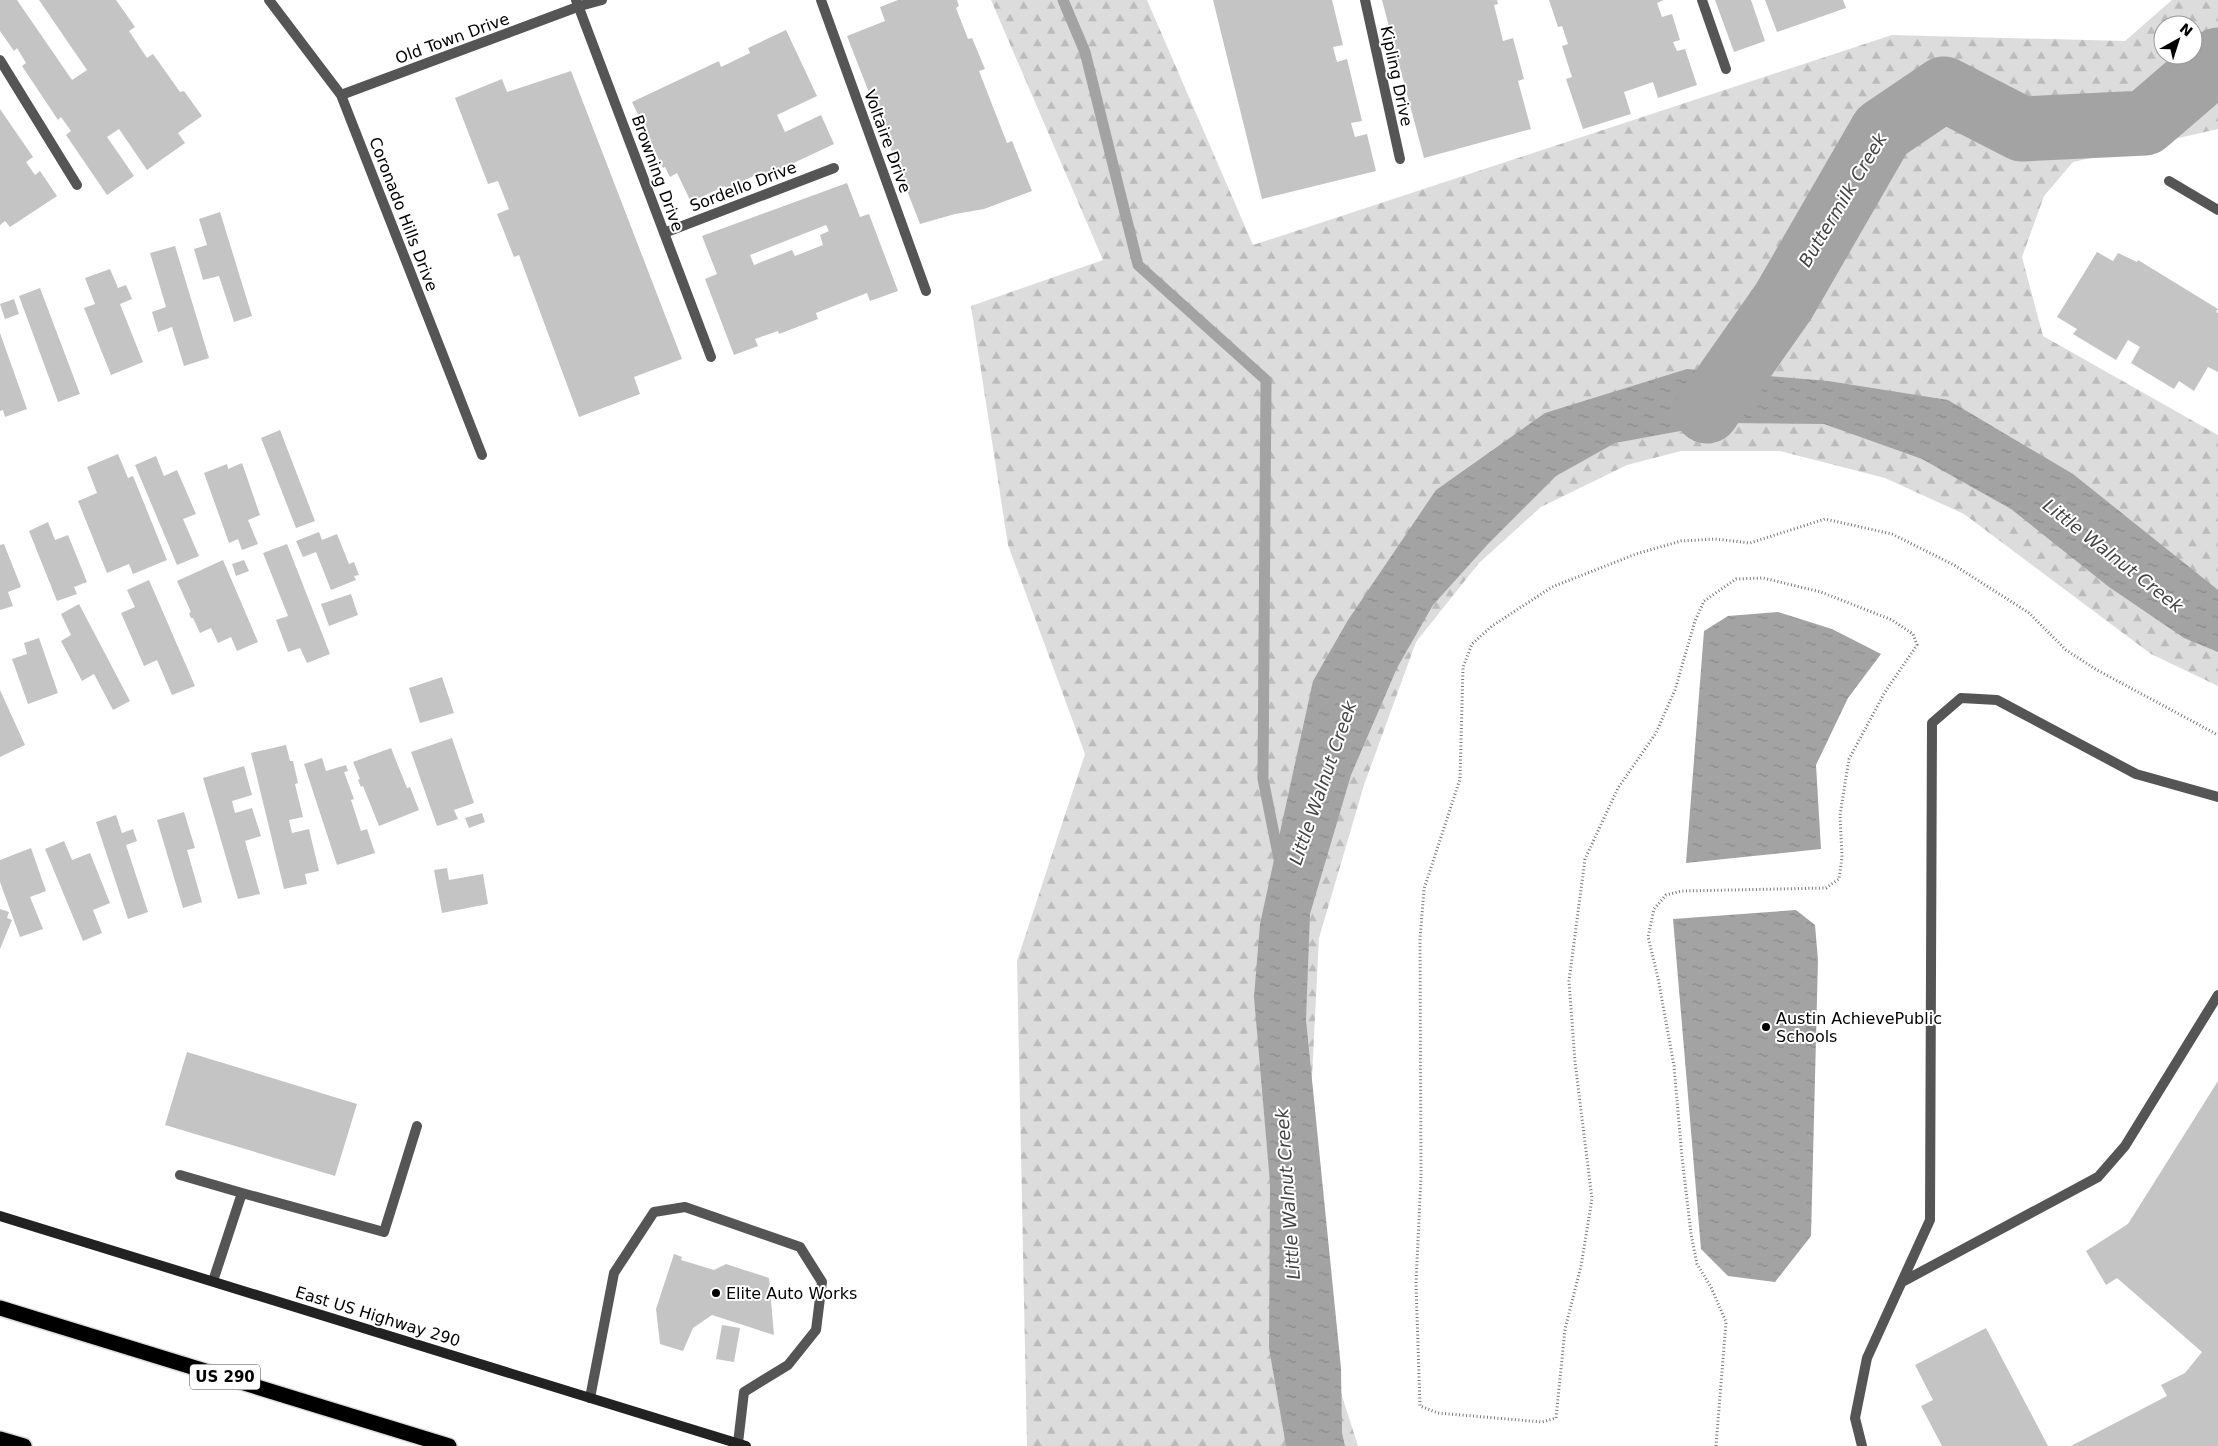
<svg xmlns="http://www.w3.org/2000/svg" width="2218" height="1446" viewBox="0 0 2218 1446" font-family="'DejaVu Sans',sans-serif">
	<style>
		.forest { fill: url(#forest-firs); fill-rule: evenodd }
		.water { fill: url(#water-ripples) }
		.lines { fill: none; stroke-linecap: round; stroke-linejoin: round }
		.stream { stroke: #a3a3a3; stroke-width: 11 }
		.river { stroke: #a3a3a3; stroke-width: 65 }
		.building { fill: #c4c4c4; fill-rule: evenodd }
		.highway-casing { stroke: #dbdbdb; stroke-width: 18 }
		.path { stroke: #777; stroke-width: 3; stroke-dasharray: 1 2.5; stroke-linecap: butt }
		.lane { stroke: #555; stroke-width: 10 }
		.street { stroke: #555; stroke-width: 10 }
		.secondary { stroke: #222; stroke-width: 10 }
		.highway { stroke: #000; stroke-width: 15 }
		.poi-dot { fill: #000; stroke: #fff; stroke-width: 2 }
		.labels { text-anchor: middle; stroke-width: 4; stroke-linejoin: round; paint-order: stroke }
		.shield { fill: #fff; stroke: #4c4c4c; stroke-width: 1 }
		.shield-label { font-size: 15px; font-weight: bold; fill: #000 }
		.street-label { font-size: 16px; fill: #000; stroke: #fff }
		.poi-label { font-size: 16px; fill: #000; stroke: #fff; text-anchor: start }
		.water-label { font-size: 18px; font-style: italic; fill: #444; stroke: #fff }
	</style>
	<defs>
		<pattern id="forest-firs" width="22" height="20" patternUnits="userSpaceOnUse" patternTransform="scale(1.25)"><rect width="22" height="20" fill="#dcdcdc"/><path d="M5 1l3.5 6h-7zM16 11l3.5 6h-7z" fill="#bbb"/></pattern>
		<pattern id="water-ripples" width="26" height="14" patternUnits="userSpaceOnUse" patternTransform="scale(1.25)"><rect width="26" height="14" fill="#a3a3a3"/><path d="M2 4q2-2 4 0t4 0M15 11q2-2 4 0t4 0" fill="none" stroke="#8b8b8b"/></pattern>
	</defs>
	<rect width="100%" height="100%" fill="#fff"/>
	<path class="forest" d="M991,0H1147L1253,245L1892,35L2125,41L2172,0H2218V129L2073,162L2044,196L2022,257L2043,336L2218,435V686L2151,654L1964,514L1885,478L1780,451H1681L1627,465L1541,507L1479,563L1416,642L1364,785L1319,938L1310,1116L1336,1377L1358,1446H1027L1017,961L1085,754L1008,545L971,306L1103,260ZM2163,25H2193V55H2163Z"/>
	<path class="water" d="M1687,369L1828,381L1948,400L2073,474L2218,590V652L2184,638L2109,587L2011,509L1922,459L1824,424L1724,423L1615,443L1556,476L1488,544L1433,605L1397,668L1351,775L1310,914L1306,1020L1341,1368L1342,1433L1345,1446H1286L1269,1348L1270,1183L1254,997L1260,924L1313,681L1348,620L1436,490L1545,413Z
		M1778,612L1832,629L1881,654L1848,698L1816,765L1821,849L1686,863L1704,631L1728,616Z
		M1796,910L1815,925L1818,960L1811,1236L1775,1282L1728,1276L1701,1249L1673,919Z"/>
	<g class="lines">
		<path class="stream" d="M1063,0L1085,52L1138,265L1266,380L1263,779L1280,864"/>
		<path class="river" d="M1707,411L1784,301L1882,131L1944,89L2022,129L2145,123L2218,60"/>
	</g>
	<path class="building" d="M0,0H17L72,80L87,70L39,0H116L135,27L129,31L147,58L153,54L180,92L184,91L202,116L178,133L185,143L147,170L119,129L107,137L134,176L107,195L66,135L71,131L61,117L58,120L22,66L26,63L17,48L14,51L0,31Z
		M898,0H957L959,6L956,8L968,39L972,38L985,69L979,71L1007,143L1012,141L1032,191L984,209L955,214L920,224L847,36L885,21L880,7Z
		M1213,0H1332L1343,45L1333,47L1337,62L1347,59L1362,121L1351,123L1355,137L1367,134L1376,171L1262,199Z
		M1382,0H1497L1498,4L1494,5L1503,41L1513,38L1524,79L1518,81L1531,129L1424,158Z
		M1549,0H1664L1657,3L1662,17L1672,14L1680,40L1673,42L1677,51L1685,49L1697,85L1658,98L1653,82L1624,92L1631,114L1583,129L1566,79L1572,77L1562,46L1568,44L1562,26L1558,27Z
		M1715,0H1751L1765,41L1734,52Z
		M1765,0H1843L1846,8L1777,32Z
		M786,30L817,96L777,115L785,132L821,115L834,144L764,177L762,172L726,189L725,186L691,202L677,173L670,177L665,167L663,168L632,102L719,61L721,67L750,53L748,48Z
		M571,71L682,359L634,377L640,394L579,417L519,255L514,257L497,214L509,209L498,181L488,184L455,98L502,79L507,92Z
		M0,109L33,157L26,162L35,175L40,171L57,196L10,227L5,221L0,225Z
		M847,183L860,217L869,214L898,291L870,301L867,293L816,313L818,319L779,334L778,331L755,339L758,346L734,355L705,279L717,274L702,236ZM826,225L829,231L820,235L823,245L795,256L792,250L754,265L750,255Z
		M220,212L252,316L234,322L219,276L203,280L194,249L207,245L199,219Z
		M175,246L209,358L184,366L172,327L158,332L152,312L166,307L150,253Z
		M2097,252L2113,261L2118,253L2137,262L2138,260L2218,309L2216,312L2218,313V372L2208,367L2194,391L2179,381L2174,389L2131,363L2140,347L2128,340L2116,360L2073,334L2077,329L2057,317Z
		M110,269L118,288L126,285L132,299L120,304L143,362L111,375L84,308L95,304L85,278Z
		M40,288L80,394L58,402L19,296Z
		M14,299L19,314L5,319L0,304Z
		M0,333L27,409L5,417L3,410L0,411Z
		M280,430L315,521L296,528L261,438Z
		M118,454L128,478L133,476L167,560L133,574L129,564L107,573L78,501L97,493L87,467Z
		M156,456L164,476L177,470L196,514L183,519L199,556L177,565L135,465Z
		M242,463L260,515L248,520L258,544L242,550L238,539L229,543L204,473L227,464L228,469Z
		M48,522L55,540L68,535L87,582L74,587L77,594L57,601L29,531Z
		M319,532L322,540L337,534L349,564L354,562L359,575L354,576L356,580L331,590L316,552L303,557L296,541Z
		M4,544L21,587L8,592L13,606L0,610V545Z
		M287,544L330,654L307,663L300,648L288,652L276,620L288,616L263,553Z
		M223,560L258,642L237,651L231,637L218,643L211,628L200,633L193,618H191L189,613L191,612L177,581Z
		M244,560L249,571L236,576L232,564Z
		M149,580L195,686L172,695L157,660L144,666L121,613L135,607L127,590Z
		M351,594L358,615L329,626L321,604Z
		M79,604L130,701L113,710L94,674L82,681L61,641L71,635L61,614Z
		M39,638L58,693L28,704L12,659L27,654L24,643Z
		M442,677L454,713L420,723L409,688Z
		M0,690L25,745L0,757Z
		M452,738L474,803L454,810L458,819L437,826L411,752Z
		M286,745L290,761H293L298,783L295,784L303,817L289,820L292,833L309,829L319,871L305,874L307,884L284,889L251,753Z
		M391,748L407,788L410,787L419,810L379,826L363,786L361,787L358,780L360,779L353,762Z
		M322,758L326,771L346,765L348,771L344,772L354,799L351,800L361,831L367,829L375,853L337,865L304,764Z
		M244,766L252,795L232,801L235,813L252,808L261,836L245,841L260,894L238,899L203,778Z
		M184,812L195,848L187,850L202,902L183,908L157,820Z
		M482,813L485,822L469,828L465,818Z
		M116,815L122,833L133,829L137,841L126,845L148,912L128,919L96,822Z
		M64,841L72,860L90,853L110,903L93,910L102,933L83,941L45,849Z
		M31,848L46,891L30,897L43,929L20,937L0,882V860Z
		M447,868L449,880L483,874L488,904L442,913L434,870Z
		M0,909L9,912L7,918L12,920L0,949Z
		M187,1052L357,1104L335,1176L165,1125Z
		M2218,1081V1446H2071L2167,1396L2161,1385L2185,1373L2202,1352L2117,1278L2106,1285L2086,1251L2128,1224Z
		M674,1254L682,1257L681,1260L714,1270L726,1264L769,1278L774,1335L712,1315L693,1328L683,1351L660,1344L656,1309Z
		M722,1325L740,1328L734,1362L716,1359Z
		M1986,1328L2048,1446H1942L1921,1406L1933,1400L1915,1365Z"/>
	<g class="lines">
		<g class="highway-casing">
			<path id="highway" d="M0,1308L449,1446
				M0,1439L24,1446"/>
		</g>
		<path class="path" d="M1716,1446L1726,1322L1711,1287L1697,1264L1691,1234L1682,1157L1674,1066L1658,978L1648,937L1654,909L1666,895L1682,891L1826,888L1839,879L1842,857L1840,815L1849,759L1885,692L1917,645L1913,634L1892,620L1821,592L1763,578L1736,579L1704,601L1695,621L1675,690L1656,733L1618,788L1585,859L1569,981L1575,1062L1592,1199L1581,1266L1565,1329L1556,1418L1542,1422L1438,1413L1420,1406L1416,1284L1421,1176L1420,939L1424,889L1460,779L1463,667L1472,644L1492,626L1552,587L1636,554L1681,541L1715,539L1750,543L1825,519L1892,534L1954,565L2029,613L2066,650L2097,670L2218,735"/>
		<path class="lane" d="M576,0L711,357
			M821,0L926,291
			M1365,0L1400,159
			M1702,0L1726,69
			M0,60L77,185
			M2169,181L2218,210
			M664,233L834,168
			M180,1175L242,1193
			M213,1281L242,1193L384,1232L417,1126
			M1902,1282L2098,1177L2125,1146L2218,995
			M590,1398L614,1273L654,1212L685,1207L800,1247L822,1282L816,1330L788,1365L744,1392L738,1443
			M1862,1446L1855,1418L1867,1358L1930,1220L1932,723L1961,698L1997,700L2136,774L2218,797"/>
		<path class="street" d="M269,0L341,95L482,455
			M341,95L580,6L602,0"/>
		<path class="secondary" d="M0,1216L746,1446"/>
		<use href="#highway" class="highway"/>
	</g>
	<g class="poi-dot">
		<circle cx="1766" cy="1027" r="5"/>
		<circle cx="716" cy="1293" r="5"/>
	</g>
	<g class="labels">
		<rect class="shield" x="190" y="1364.5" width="70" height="25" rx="4"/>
		<g class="shield-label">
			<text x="225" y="1382">US 290</text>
		</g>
		<g class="street-label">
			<text transform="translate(452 38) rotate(-20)" y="6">Old Town Drive</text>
			<text transform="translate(1397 76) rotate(78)" y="6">Kipling Drive</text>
			<text transform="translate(888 141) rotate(70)" y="6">Voltaire Drive</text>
			<text transform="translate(658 173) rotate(70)" y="6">Browning Drive</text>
			<text transform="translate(743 186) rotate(-21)" y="6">Sordello Drive</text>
			<text transform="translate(404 214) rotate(69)" y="6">Coronado Hills Drive</text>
			<text transform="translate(378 1316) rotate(17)" y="6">East US Highway 290</text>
		</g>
		<g class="poi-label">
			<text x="1776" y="1024">Austin AchievePublic<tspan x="1776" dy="18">Schools</tspan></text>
			<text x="726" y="1299">Elite Auto Works</text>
		</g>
		<g class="water-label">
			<text transform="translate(1843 200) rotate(-59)" y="6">Buttermilk Creek</text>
			<text transform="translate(2113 556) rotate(38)" y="6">Little Walnut Creek</text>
			<text transform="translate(1323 783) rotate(-71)" y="6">Little Walnut Creek</text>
			<text transform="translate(1288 1194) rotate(-94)" y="6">Little Walnut Creek</text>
		</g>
	</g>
	<g transform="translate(2178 40) rotate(39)"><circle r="24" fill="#ffffff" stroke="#999999"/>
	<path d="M0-4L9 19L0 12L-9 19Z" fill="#000000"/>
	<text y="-8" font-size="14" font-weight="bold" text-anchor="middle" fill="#000000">N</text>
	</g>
</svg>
